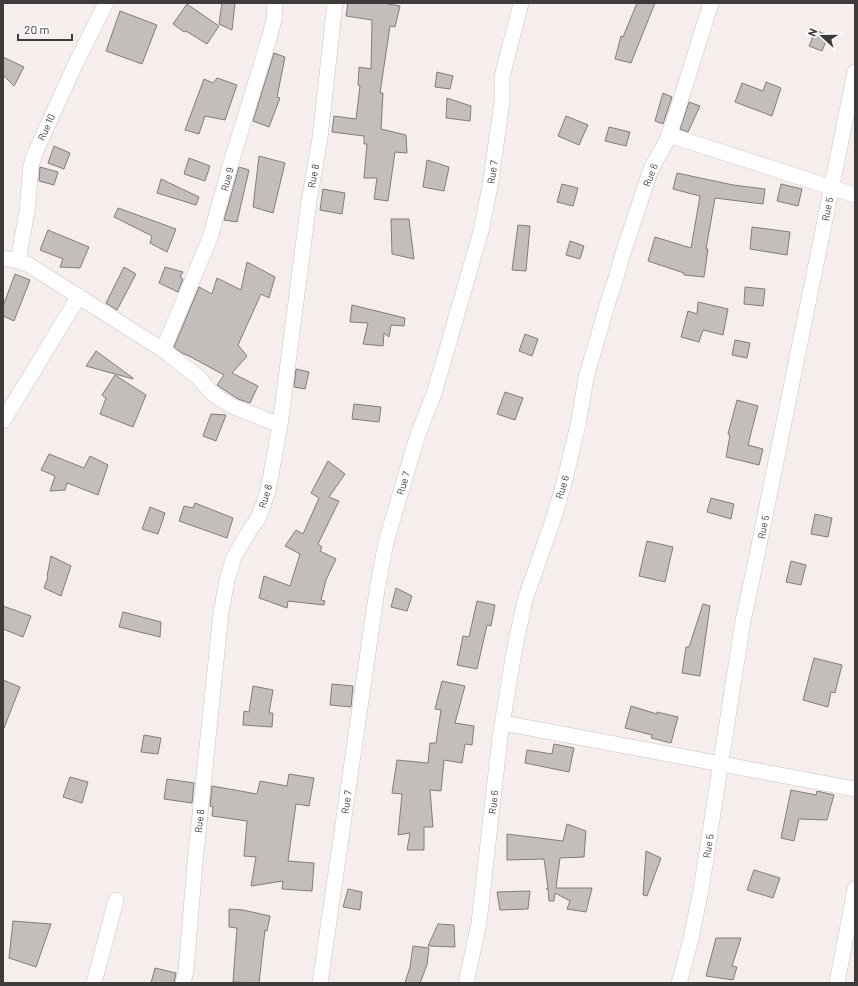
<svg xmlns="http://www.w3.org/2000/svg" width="858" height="986" viewBox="0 0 858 986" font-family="Barlow,sans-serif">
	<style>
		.building { fill: #c3bdbb; stroke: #827c7a }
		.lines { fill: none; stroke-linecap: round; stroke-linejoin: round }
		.street-casing { stroke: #cbc5c3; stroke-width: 16 }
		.street { stroke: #fff; stroke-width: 15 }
		.labels { text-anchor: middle; stroke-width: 3; stroke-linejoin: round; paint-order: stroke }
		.street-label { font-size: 10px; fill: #3e3c3b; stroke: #fefdfd }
	</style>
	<rect width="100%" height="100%" fill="#f5eeec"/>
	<path class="building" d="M222,3H235L232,30L219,24Z
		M348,3H383L400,6L395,27L390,26L380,93H383L381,129L406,135L407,153L395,152L388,201L374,199L377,178H364L367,144H364V136L332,132L334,116L356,119L360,86L358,85L359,67L371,69L372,20L346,16Z
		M637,3H655L631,63L615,59L621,36L623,37Z
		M187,4L219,26L207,44L186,31L184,32L173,24Z
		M120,11L157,25L142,64L106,51Z
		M816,30L828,36L822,51L809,46Z
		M274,53L285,57L277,97L280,98L269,127L253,121Z
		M3,57L24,67L14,86L3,75Z
		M437,72L453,76L450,89L435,87Z
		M217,78L237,85L225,120L205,116L199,134L185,130L204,79L213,83Z
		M766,82L781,88L772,116L735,102L742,83L763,91Z
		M663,93L672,97L663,124L655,121Z
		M447,98L471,106L470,121L446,118Z
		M689,102L700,106L688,132L680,129Z
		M566,116L588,125L579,145L558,136Z
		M609,127L630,132L626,146L605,141Z
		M54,146L70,153L64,169L48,163Z
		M259,156L285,163L273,213L253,207Z
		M189,158L210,166L205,181L184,174Z
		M427,160L449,167L444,191L423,187Z
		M40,167L58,172L54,185L39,181Z
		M239,167L249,170L237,222L224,220Z
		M677,173L733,185L765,189L763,204L715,198L706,249H708L704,277L684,275V273L648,261L655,237L691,248L700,196L673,189Z
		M161,179L199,197L196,205L157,193Z
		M562,184L578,188L573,206L557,202Z
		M781,184L802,189L798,206L777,201Z
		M323,189L345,193L342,214L320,210Z
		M118,208L176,229L167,252L150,243L152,236L114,217Z
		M391,219H409L414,259L392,254Z
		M518,225L530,226L526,271L512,270Z
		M752,227L790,232L787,255L750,249Z
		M48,230L89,247L80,268L60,267L63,259L40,250Z
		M570,241L584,246L580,259L566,255Z
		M247,262L275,277L269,298L261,294L238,345L247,356L232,373L258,386L250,403L238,399L217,385L224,375L191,357L182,353L174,347L199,287L212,294L217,278L241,290Z
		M124,267L136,274L117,310L106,303Z
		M165,267L183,272L180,277L183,279L178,292L159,283Z
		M15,274L30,280L14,321L3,316V306Z
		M745,287L765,289L763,306L744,304Z
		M698,302L728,309L723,335L703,330L699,342L681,337L688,311L697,314Z
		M352,305L405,318L404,326L391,325L389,337L384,333L383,346L363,344L368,323L350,322Z
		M525,334L538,339L532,356L519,351Z
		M735,340L750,343L747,358L732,355Z
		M96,351L133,378V379L86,366Z
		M296,369L309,372L305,389L294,387Z
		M115,375L146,395L133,427L100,414L106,398L102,395Z
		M505,392L523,398L515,420L497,414Z
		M737,400L758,406L748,445L763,449L759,465L726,457L730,435L728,434Z
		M354,404L381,407L379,422L352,419Z
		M211,414L226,415L216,441L203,436Z
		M49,454L84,468L90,456L108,465L98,495L67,483L65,490L50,491L55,476L41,470Z
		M328,461L345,474L329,497L339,501L318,544L322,547L320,551L336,559L326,580L321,600L325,601L324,605L288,601L287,608L259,598L264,576L290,586L300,554L285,546L296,530L303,534L319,498L311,493Z
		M711,498L734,504L731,519L707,512Z
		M195,503L233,518L227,538L179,521L184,506L193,508Z
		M150,507L165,513L158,534L142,529Z
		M815,514L832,518L828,537L811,534Z
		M647,541L673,547L665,582L639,576Z
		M51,556L71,566L61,596L44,588L48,577L47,576Z
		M791,561L806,565L801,585L786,582Z
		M396,588L412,596L407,611L391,607Z
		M477,601L495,605L491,626L487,625L477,669L457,665L463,636L469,637Z
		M703,604L710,606L700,676L682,673L686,647H689Z
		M3,606L31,616L23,637L3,629Z
		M123,612L161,622L160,637L119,627Z
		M814,658L842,665L835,693L831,692L828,707L803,700Z
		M3,680L20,687L4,728L3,727Z
		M442,681L465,686L455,723L474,726L472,745L465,744L462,763L444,760L441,791L430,790L433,827H424V850H407L410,833L398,835L402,794L392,793L397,760L428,763L430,743H436L441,710L435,709Z
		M332,684L353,686L351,707L330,705Z
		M253,686L273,690L269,713H273L272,727L243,725L244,711L249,712Z
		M631,706L657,714V712L678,717L671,743L651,738L652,735L625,728Z
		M144,735L161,738L158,754L141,752Z
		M554,744L574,748L569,772L525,763L527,750L552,754Z
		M289,774L314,778L309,806L296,804L288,861L314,863L312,891L282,889L283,881L251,886L256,857L244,856L247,821L212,816L213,807L210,806L212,786L257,794L260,781L287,786Z
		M70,777L88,782L82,803L63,797Z
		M167,779L194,783L192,803L164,799Z
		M791,790L816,795L817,791L834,795L827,820L799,819L794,841L781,838Z
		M567,824L586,831L584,857L560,858L556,888H592L586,912L567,909L570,901L555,893L554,901H549L548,889H546L548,888L544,859L507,860V834L563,841Z
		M646,851L661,858L647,896L643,895Z
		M754,870L780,878L773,898L747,890Z
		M348,889L362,892L360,910L343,907Z
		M530,891L528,909L500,910L497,892Z
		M229,909L243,910L270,916L267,931L265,930L259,983L233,982L237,928L229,927Z
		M13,921L51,924L36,967L9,958Z
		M438,924L454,925L455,947L428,946Z
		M716,938H741L732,966L737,967L733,980L706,976Z
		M413,946L429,948L427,965L420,983H405L410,967Z
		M155,968L176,973L174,983H151Z"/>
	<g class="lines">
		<g class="street-casing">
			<path id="street" d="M669,135L855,195
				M3,258L18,261L29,265L163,350L198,377L211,392L220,399L234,407L280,425
				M18,261L27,211L31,166L35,153L75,65L106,3
				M163,350L210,238L230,166L269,39L274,19L275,3
				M3,421L79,296
				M503,723L855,789
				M94,983L116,900
				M183,983L186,971L195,863L221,613L227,580L234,557L251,528L258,519L268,491L280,425L309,201L320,138L335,3
				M320,983L377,590L386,542L418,434L434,394L481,231L490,186L502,102V77L521,3
				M466,983L479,923L500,737L514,652L525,600L554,517L565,479L578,425L586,378L608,302L617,275L622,256L651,169L666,142L674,121L711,3
				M679,983L690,943L701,890L743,621L755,565L855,72
				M837,983L855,889"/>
		</g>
		<use href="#street" class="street"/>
	</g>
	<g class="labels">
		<g class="street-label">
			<text transform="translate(46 127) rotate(-66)" y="4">Rue 10</text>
			<text transform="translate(492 172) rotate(-82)" y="4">Rue 7</text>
			<text transform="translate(650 175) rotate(-69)" y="4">Rue 6</text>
			<text transform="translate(313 176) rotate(-79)" y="4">Rue 8</text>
			<text transform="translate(227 179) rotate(-75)" y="4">Rue 9</text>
			<text transform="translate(827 209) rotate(-79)" y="4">Rue 5</text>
			<text transform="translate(403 483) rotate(-74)" y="4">Rue 7</text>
			<text transform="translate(562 487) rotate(-74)" y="4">Rue 6</text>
			<text transform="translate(265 496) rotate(-74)" y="4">Rue 8</text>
			<text transform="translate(763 527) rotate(-79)" y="4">Rue 5</text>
			<text transform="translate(346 802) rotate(-82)" y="4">Rue 7</text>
			<text transform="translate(493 802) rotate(-83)" y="4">Rue 6</text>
			<text transform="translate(199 821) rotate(-84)" y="4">Rue 8</text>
			<text transform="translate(708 846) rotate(-81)" y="4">Rue 5</text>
		</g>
	</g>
	<rect width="858" height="986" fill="none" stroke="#3e3c3b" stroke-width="8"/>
	<g transform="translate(822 36) rotate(291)" stroke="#fefdfd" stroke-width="3" paint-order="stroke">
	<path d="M0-3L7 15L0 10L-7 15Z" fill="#3e3c3b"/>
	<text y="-6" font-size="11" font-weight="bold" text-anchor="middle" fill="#3e3c3b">N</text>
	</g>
	<path d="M18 34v6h54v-6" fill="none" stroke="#3e3c3b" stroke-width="2"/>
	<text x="24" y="34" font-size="12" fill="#3e3c3b" stroke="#fefdfd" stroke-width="3" paint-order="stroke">20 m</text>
</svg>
